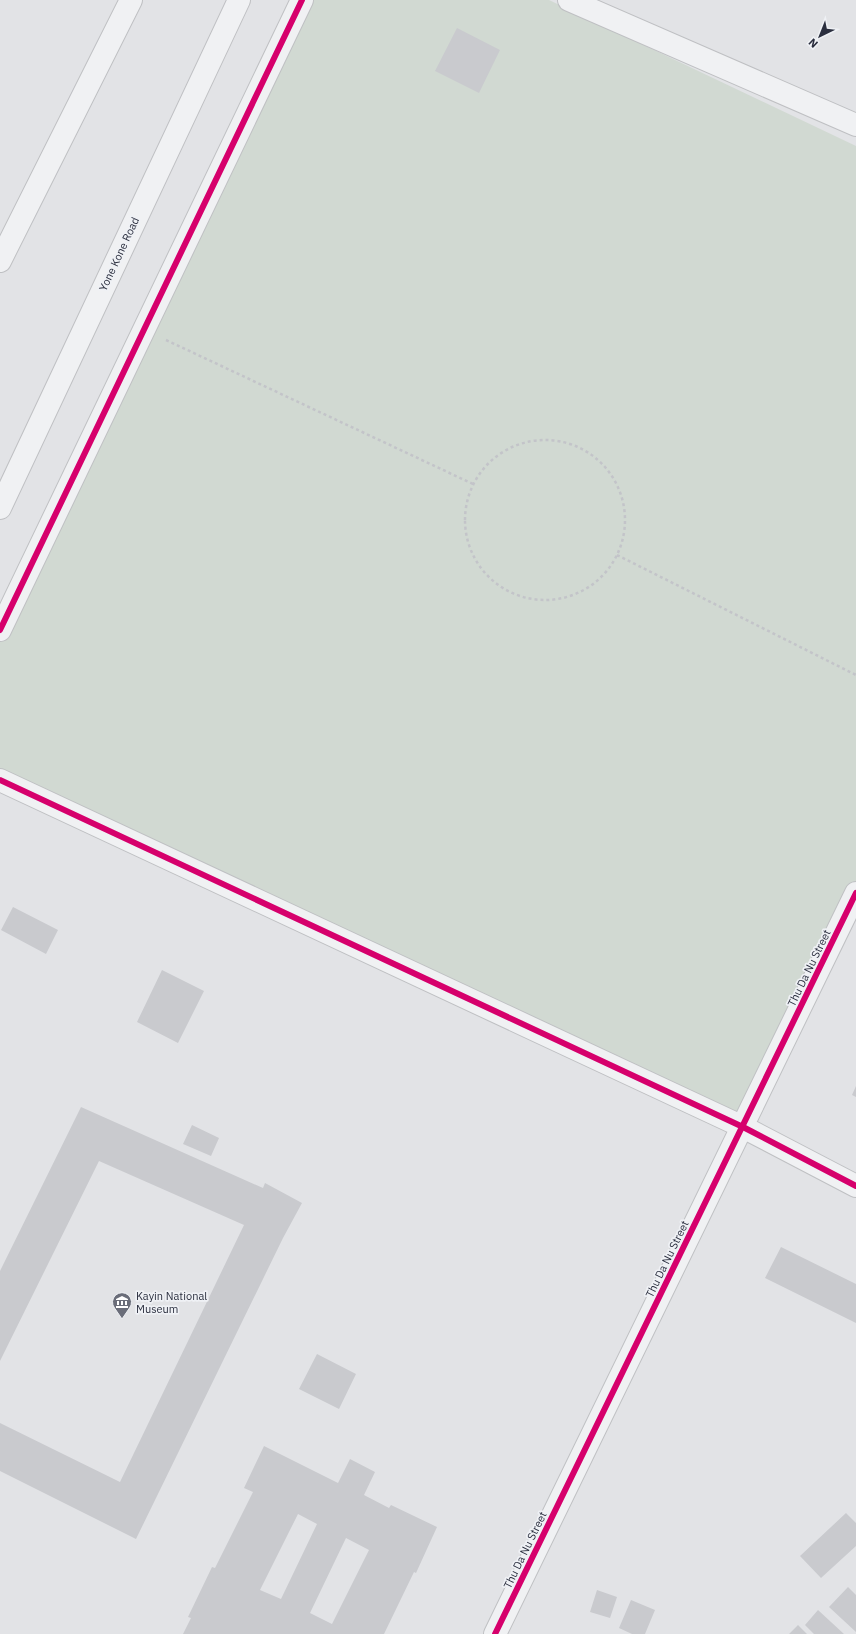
<svg xmlns="http://www.w3.org/2000/svg" width="856" height="1634" viewBox="0 0 856 1634" font-family="'IBM Plex Sans',sans-serif">
	<style>
		.green { fill: #d1d9d2 }
		.building { fill: #c9cace; fill-rule: evenodd }
		.lines { fill: none; stroke-linecap: round; stroke-linejoin: round }
		.minor-casing { stroke: #bfc0c3; stroke-width: 24 }
		.path { stroke: #c3c4c9; stroke-width: 2.5; stroke-dasharray: 3 3; stroke-linecap: butt }
		.minor { stroke: #f0f1f3; stroke-width: 22 }
		.cycleway-casing { stroke: #eff1f5; stroke-width: 8 }
		.cycleway { stroke: #d6006c; stroke-width: 6 }
		.labels { text-anchor: middle; stroke-width: 3.5; stroke-linejoin: round; paint-order: stroke }
		.street-label { font-size: 11px; fill: #2a2e3e; stroke: #eff1f5 }
		.poi-label { font-size: 11px; fill: #2a2e3e; stroke: #eff1f5; text-anchor: start }
	</style>
	<rect width="100%" height="100%" fill="#e2e3e6"/>
	<path class="green" d="M302,0H549L856,146V893L743,1127L0,780V630Z"/>
	<path class="building" d="M457,28L500,50L479,93L435,71Z
		M13,907L58,930L46,954L1,930Z
		M162,970L204,991L178,1043L137,1022Z
		M856,1086V1097L852,1095Z
		M81,1107L263,1188L265,1183L302,1203L283,1238L136,1539L0,1471V1423L120,1482L244,1225L99,1161L0,1361V1271Z
		M192,1125L219,1138L211,1156L183,1144Z
		M781,1247L856,1284V1323L765,1278Z
		M317,1354L356,1374L339,1409L299,1389Z
		M264,1446L338,1483L350,1459L375,1472L364,1495L389,1508L391,1505L437,1527L416,1573L414,1572L384,1634H183L191,1618L188,1617L212,1567L215,1568L253,1492L244,1488ZM298,1514L317,1524L281,1599L260,1590ZM346,1538L369,1550L332,1624L310,1613Z
		M846,1513L856,1523V1546L821,1578L800,1556Z
		M848,1587L856,1595V1632L829,1607Z
		M597,1590L617,1597L610,1618L590,1612Z
		M631,1600L655,1610L645,1634H632L619,1628Z
		M818,1610L844,1634H814L805,1625Z
		M798,1625L807,1634H789Z"/>
	<g class="lines">
		<g class="minor-casing">
			<path id="minor" d="M569,0L856,125
				M0,261L131,0
				M0,508L239,0
				M0,630L302,0
				M0,780L743,1127L856,1186
				M495,1634L856,893"/>
		</g>
		<path class="path" d="M166,340L473,484
			M465 520a80 80 0 1 1 160 0a80 80 0 1 1-160 0Z
			M617,555L856,675"/>
		<use href="#minor" class="minor"/>
		<g class="cycleway-casing">
			<path id="cycleway" d="M0,630L302,0
				M0,780L743,1127L856,1186
				M495,1634L856,893"/>
		</g>
		<use href="#cycleway" class="cycleway"/>
	</g>
	<defs>
		<g id="museum-pin" transform="scale(1)"><path d="M0 17L-7.5 6A9.5 9.5 0 1 1 7.5 6Z" fill="#6a6d79" stroke="#eff1f5"/><path d="M0-6L6-3V-2H-6V-3ZM-5-1h2V3h-2ZM-1-1h2V3h-2ZM3-1h2V3H3ZM-6 4H6V6H-6Z" fill="#fff"/></g>
	</defs>
	<g fill-rule="evenodd">
		<use href="#museum-pin" x="122" y="1302"/>
	</g>
	<g class="labels">
		<g class="street-label">
			<text transform="translate(119 254) rotate(-65)" y="4">Yone Kone Road</text>
			<text transform="translate(809 968) rotate(-64)" y="4">Thu Da Nu Street</text>
			<text transform="translate(667 1259) rotate(-64)" y="4">Thu Da Nu Street</text>
			<text transform="translate(525 1550) rotate(-64)" y="4">Thu Da Nu Street</text>
		</g>
		<g class="poi-label">
			<text x="136" y="1300">Kayin National<tspan x="136" dy="13">Museum</tspan></text>
		</g>
	</g>
	<g transform="translate(820 36) rotate(223)" stroke="#eff1f5" stroke-width="3" paint-order="stroke">
	<path d="M0-3L7 15L0 10L-7 15Z" fill="#2a2e3e"/>
	<text y="-6" font-size="11" font-weight="bold" text-anchor="middle" fill="#2a2e3e">N</text>
	</g>
</svg>
